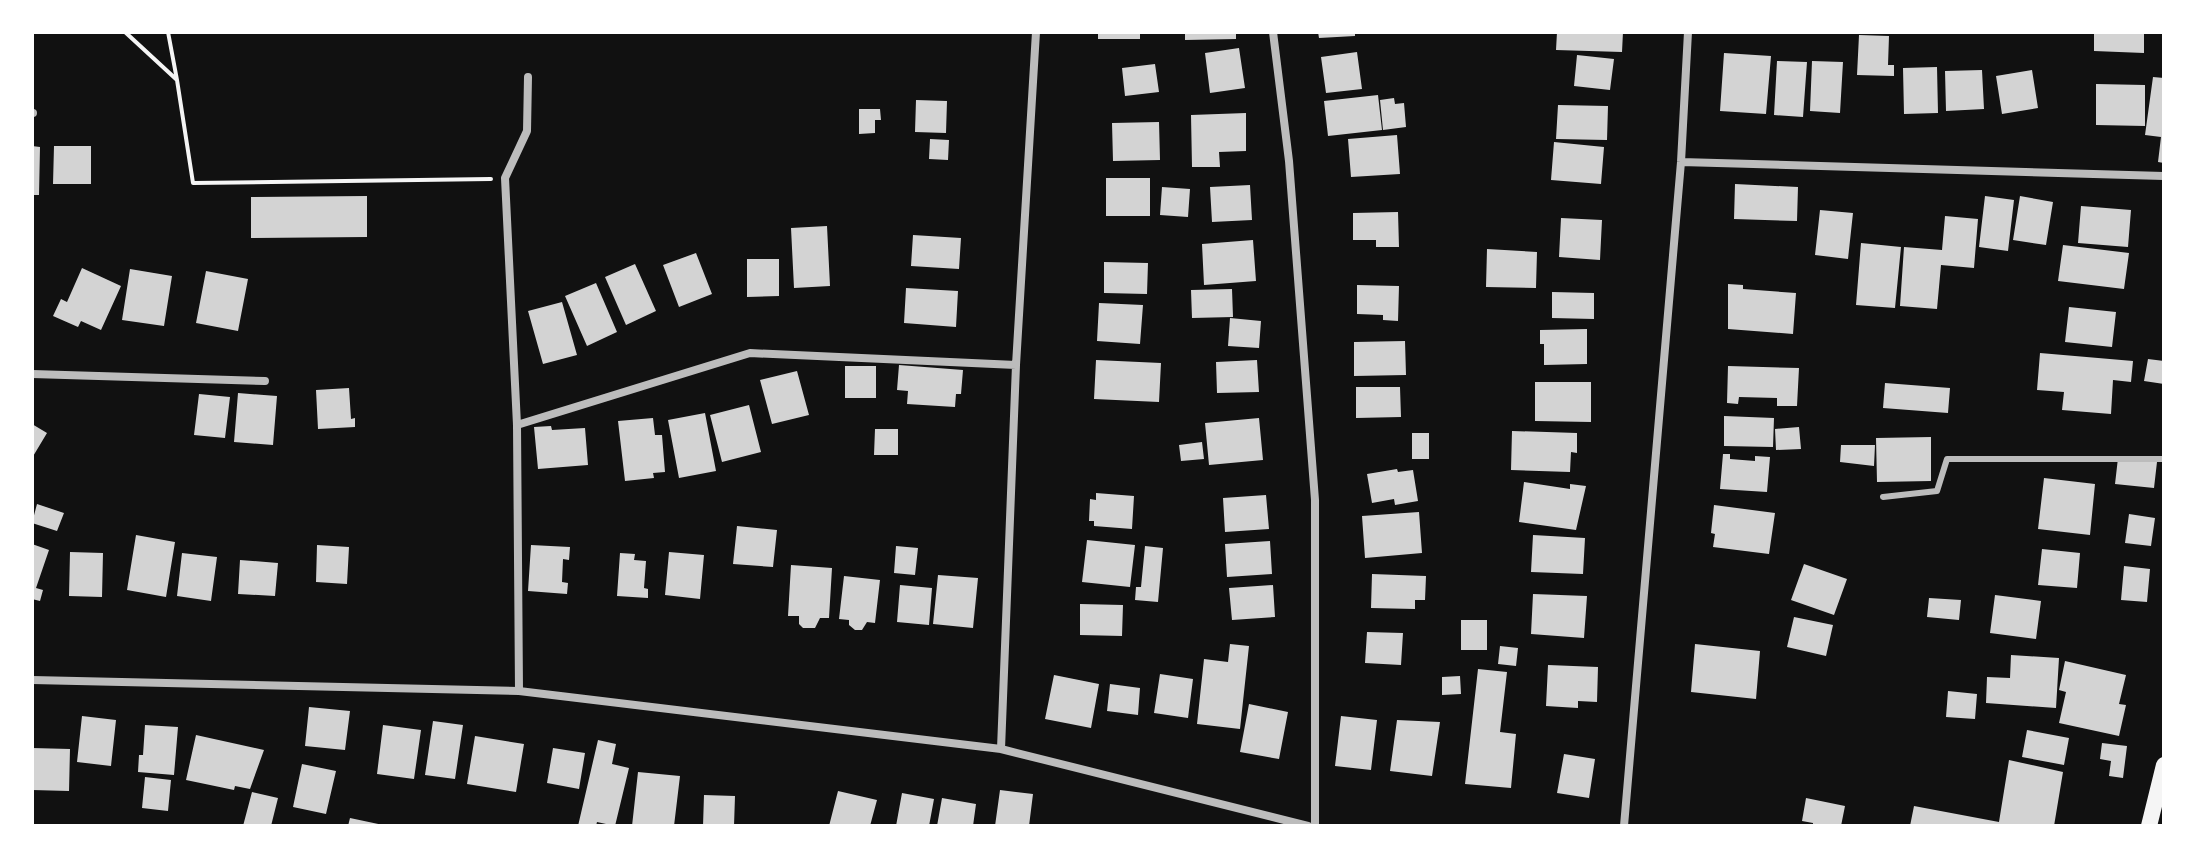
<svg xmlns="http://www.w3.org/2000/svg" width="2196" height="858" viewBox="0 0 2196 858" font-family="'Crimson Pro',serif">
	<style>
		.building { fill: #d3d3d3 }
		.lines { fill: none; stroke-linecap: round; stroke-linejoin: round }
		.path { stroke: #f5f5f5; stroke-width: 4 }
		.service { stroke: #bcbcbc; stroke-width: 6 }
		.minor { stroke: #bcbcbc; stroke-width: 8 }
		.secondary { stroke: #f5f5f5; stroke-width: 16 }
	</style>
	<rect width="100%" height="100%" fill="#111"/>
	<path class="building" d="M1098,32H1140V39H1098Z
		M1185,32H1236V39L1185,40Z
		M1318,32H1355V36L1319,38Z
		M1557,32H1623L1622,52L1556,50Z
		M2094,32H2144V53L2094,51Z
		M1859,35L1889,36L1888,65H1894V76L1857,75Z
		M1239,48L1245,88L1210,93L1205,53Z
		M1357,52L1362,89L1326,93L1321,57Z
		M1724,53L1771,56L1766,114L1720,111Z
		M1577,55L1614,59L1610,90L1574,86Z
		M1777,61L1807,62L1803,117L1774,115Z
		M1812,61L1843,62L1840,113L1810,111Z
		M1155,64L1159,92L1125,96L1122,68Z
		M1937,67L1938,113L1904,114L1903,68Z
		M1982,70L1984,109L1946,111L1945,71Z
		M2032,70L2038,108L2002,114L1996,76Z
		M2153,77L2164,78V163L2158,162L2161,137L2145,135Z
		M2096,84L2145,85V126L2096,125Z
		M1378,95L1382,130L1328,136L1324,101Z
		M1394,98L1395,104L1404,103L1406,127L1383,130L1380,100Z
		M916,100L947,101L946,133L915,132Z
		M1558,105L1608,106L1607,140L1556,139Z
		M859,109H880L881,120H875V133L859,134Z
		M1246,113V151L1219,152L1220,167H1192L1191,115Z
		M1159,122L1160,160L1113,161L1112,123Z
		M1397,135L1400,174L1351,177L1348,139Z
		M930,139L949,140L948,160L929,159Z
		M1554,142L1604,147L1601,184L1551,180Z
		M32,146L40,147L39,195H32Z
		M54,146H91V184H53Z
		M1106,178H1150V216H1106Z
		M1735,184L1798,187L1797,221L1734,219Z
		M1250,185L1252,220L1212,222L1210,187Z
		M1162,187L1190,189L1188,217L1160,215Z
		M367,196V237L251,238V197Z
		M1985,196L2014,200L2008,251L1979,247Z
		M2020,196L2053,202L2046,245L2013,240Z
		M2081,206L2131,210L2128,247L2078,243Z
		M1820,210L1853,213L1848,259L1815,255Z
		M1398,212L1399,247H1376V240H1353V213Z
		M1945,216L1978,219L1974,268L1941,265L1937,309L1900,306L1904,247L1942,250Z
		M1561,218L1602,220L1600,260L1559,257Z
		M827,226L830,286L794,288L791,228Z
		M913,235L961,238L959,269L911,266Z
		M1253,240L1256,281L1204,285L1202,244Z
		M1861,243L1901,247L1895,308L1856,305Z
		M2063,245L2129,253L2124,289L2058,281Z
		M1487,249L1537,252L1536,288L1486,287Z
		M696,253L712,294L679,307L663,265Z
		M747,259H779V296L747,297Z
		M1104,262L1148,263L1147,294L1104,293Z
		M635,264L656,311L626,325L605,277Z
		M82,268L121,286L101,330L81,321L78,327L53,316L61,299L67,302Z
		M130,269L172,276L164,326L122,320Z
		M206,271L248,279L238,331L196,323Z
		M596,283L617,332L587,346L565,296Z
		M1728,284L1743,285V289L1796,293L1793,334L1728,329Z
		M1357,285L1399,286L1398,321L1383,320V315L1357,314Z
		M906,288L958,291L956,327L904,323Z
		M1232,289L1233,317L1192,318L1191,290Z
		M1552,292L1594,293V319L1552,318Z
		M562,302L577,355L543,364L528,311Z
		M1099,303L1143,305L1140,344L1097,341Z
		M2069,307L2116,312L2112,347L2065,342Z
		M1230,318L1261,321L1259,348L1228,346Z
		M1587,329V364L1544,365V344H1540V330Z
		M1405,341L1406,375L1354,376V342Z
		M2040,353L2133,361L2131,382L2113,380L2111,414L2062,410L2064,392L2037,390Z
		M2148,359L2164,361V384L2144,381Z
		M1096,360L1161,363L1159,402L1094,399Z
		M1257,360L1259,392L1217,393L1216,362Z
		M899,365L963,370L961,394H956L955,407L907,404L908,391L897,390Z
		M845,366H876V398H845Z
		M1728,366L1799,368L1797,406H1777V398L1739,397L1738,404L1727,403Z
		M797,371L809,415L772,424L760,380Z
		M1535,382H1591V422L1535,421Z
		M1885,383L1950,388L1948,413L1883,408Z
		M1356,387H1400L1401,417L1356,418Z
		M349,388L351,419L355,418V427L318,429L316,390Z
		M238,393L277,396L273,445L234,442Z
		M199,394L230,397L225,438L194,435Z
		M749,405L761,452L722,462L710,415Z
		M705,413L716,471L679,478L668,420Z
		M1724,416L1774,418L1773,447L1724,446Z
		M653,418L655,435H662L665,472L653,473L654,478L625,481L618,421Z
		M1259,418L1263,460L1209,465L1205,423Z
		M32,424L47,433L32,458Z
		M551,426L552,430L585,428L588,465L538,469L534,427Z
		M1799,427L1801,449L1776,450L1775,429Z
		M875,429H898V455H874Z
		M1512,431L1577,433V453L1571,452L1570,472L1511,470Z
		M1412,433H1429V459H1412Z
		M1931,437V481L1877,482L1876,438Z
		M1202,442L1204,459L1181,461L1179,445Z
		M1841,445H1875L1874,466L1840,462Z
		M1723,454H1730V459L1755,461V456L1770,457L1767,492L1720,489Z
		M2118,458L2157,462L2154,488L2115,484Z
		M1397,469L1398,472L1413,470L1418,501L1395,505L1394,499L1372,503L1367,474Z
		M2044,478L2095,484L2090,535L2038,529Z
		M1524,482L1570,489V484L1586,486L1576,530L1519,522Z
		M1096,493L1134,496L1132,529L1094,526V521H1089L1090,499L1096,500Z
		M1266,495L1269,529L1225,532L1223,498Z
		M37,504L64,513L57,531L32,523Z
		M1714,505L1775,513L1769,554L1713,547L1715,534L1711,533Z
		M1419,512L1422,553L1365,558L1362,516Z
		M2129,514L2155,518L2151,546L2125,543Z
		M737,526L777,530L773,567L733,564Z
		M136,535L175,542L166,597L127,590Z
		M1533,535L1585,538L1583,574L1531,572Z
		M1087,540L1135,545L1130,587L1082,582Z
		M1270,541L1272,574L1227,577L1225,544Z
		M32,544L49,550L36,588L43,590L40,601L32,599Z
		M317,545L349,547L347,584L316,582Z
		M531,545L570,547L569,560L563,559L562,582L568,583L567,594L528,591Z
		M896,546L918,548L915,575L894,573Z
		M1145,546L1163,548L1158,602L1135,600L1136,587H1141Z
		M2042,549L2080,553L2077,588L2038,585Z
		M70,552L103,553L102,597L69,596Z
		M669,552L704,555L700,599L665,595Z
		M182,553L217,557L211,601L177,596Z
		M620,553L635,554L634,560L646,561L644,588L648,589V598L617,596Z
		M240,560L278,563L275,596L238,594Z
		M1804,564L1847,579L1834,615L1791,600Z
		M791,565L832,568L829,618H820L815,628H803L799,624V616H788Z
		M2124,566L2150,569L2147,602L2121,600Z
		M1372,574L1426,576L1425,600H1415V609L1371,608Z
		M938,575L978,578L973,628L933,624Z
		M844,576L880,580L875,623L867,622L862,630H855L849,625V620L839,619Z
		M900,585L932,588L929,625L897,622Z
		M1273,585L1275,617L1232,620L1229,588Z
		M1533,594L1587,596L1584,638L1531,634Z
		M1995,595L2041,601L2036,639L1990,633Z
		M1929,598L1961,600L1959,620L1927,617Z
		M1080,604L1123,605L1122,636L1080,635Z
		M1794,617L1833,625L1826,656L1787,647Z
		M1461,620H1487V650H1461Z
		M1367,632L1403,633L1401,665L1365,663Z
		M1230,644L1249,646L1240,729L1197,724L1204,659L1228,662Z
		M1695,644L1760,651L1756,699L1691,692Z
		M1500,646L1518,648L1516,666L1498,664Z
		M2011,655L2059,658L2056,708L1986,703L1987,677L2010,678Z
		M2065,661L2126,675L2119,704L2126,705L2119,736L2059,723L2066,692L2059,690Z
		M1548,665L1598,667L1597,702L1578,701V708L1546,706Z
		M1478,669L1507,672L1500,732L1516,734L1511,788L1465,784Z
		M1160,674L1193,679L1188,718L1154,713Z
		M1054,675L1099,684L1091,728L1045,719Z
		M1460,676L1461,694L1442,695V677Z
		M1110,684L1140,688L1138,715L1107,711Z
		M1948,691L1977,694L1975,719L1946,717Z
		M1249,704L1288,712L1279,759L1240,752Z
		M309,707L350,711L345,750L305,746Z
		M82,716L116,720L111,766L77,762Z
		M1341,716L1377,720L1371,770L1335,766Z
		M1397,720L1440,722L1432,776L1390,771Z
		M433,721L463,725L455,779L425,775Z
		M145,725L178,727L174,775L138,772L139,755H143Z
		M383,725L421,730L414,779L377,774Z
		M2027,730L2069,738L2064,765L2022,757Z
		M196,735L264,750L250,789L235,786L234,790L186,780Z
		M475,736L524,744L516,792L467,784Z
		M598,740L616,744L612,764L629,768L615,826L597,822L596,826H578Z
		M2102,743L2127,746L2123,778L2109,776L2111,761L2100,759Z
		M32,748L70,749L69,791L32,790Z
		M553,748L585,753L579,789L547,783Z
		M1564,754L1595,759L1589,798L1557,793Z
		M2009,760L2063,772L2054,826H1910L1914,806L1999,822Z
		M302,764L336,771L326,814L293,807Z
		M638,772L680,776L674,826H632Z
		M145,777L171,780L168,811L142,808Z
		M1000,790L1033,794L1029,826H995Z
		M838,791L877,800L870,826H829Z
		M252,792L278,798L271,826H243Z
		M902,793L934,799L929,826H896Z
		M704,795L735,796L734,826H703Z
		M942,798L976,804L973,826H937Z
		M1806,798L1845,806L1841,826H1813V823L1802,821Z
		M350,818L383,825L382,826H348Z"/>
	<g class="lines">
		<path class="path" d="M125,32L177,80L193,183L491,179
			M168,32L177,80"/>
		<path class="service" d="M1883,497L1937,491L1947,459H2164"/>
		<path class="minor" d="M1273,32L1289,161L1315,500V826
			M32,113H33
			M1681,162L2164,176
			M32,374L265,381
			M517,425L750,353L1016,365
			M32,680L519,691L1001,749L1308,826
			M519,691L517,425L505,178L527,131L528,77
			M1001,749L1016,365L1036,32
			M1624,826L1681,162L1688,32"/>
		<path class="secondary" d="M2149,826L2164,765"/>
	</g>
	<rect width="2196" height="858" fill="none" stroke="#ffffff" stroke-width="68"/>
</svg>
